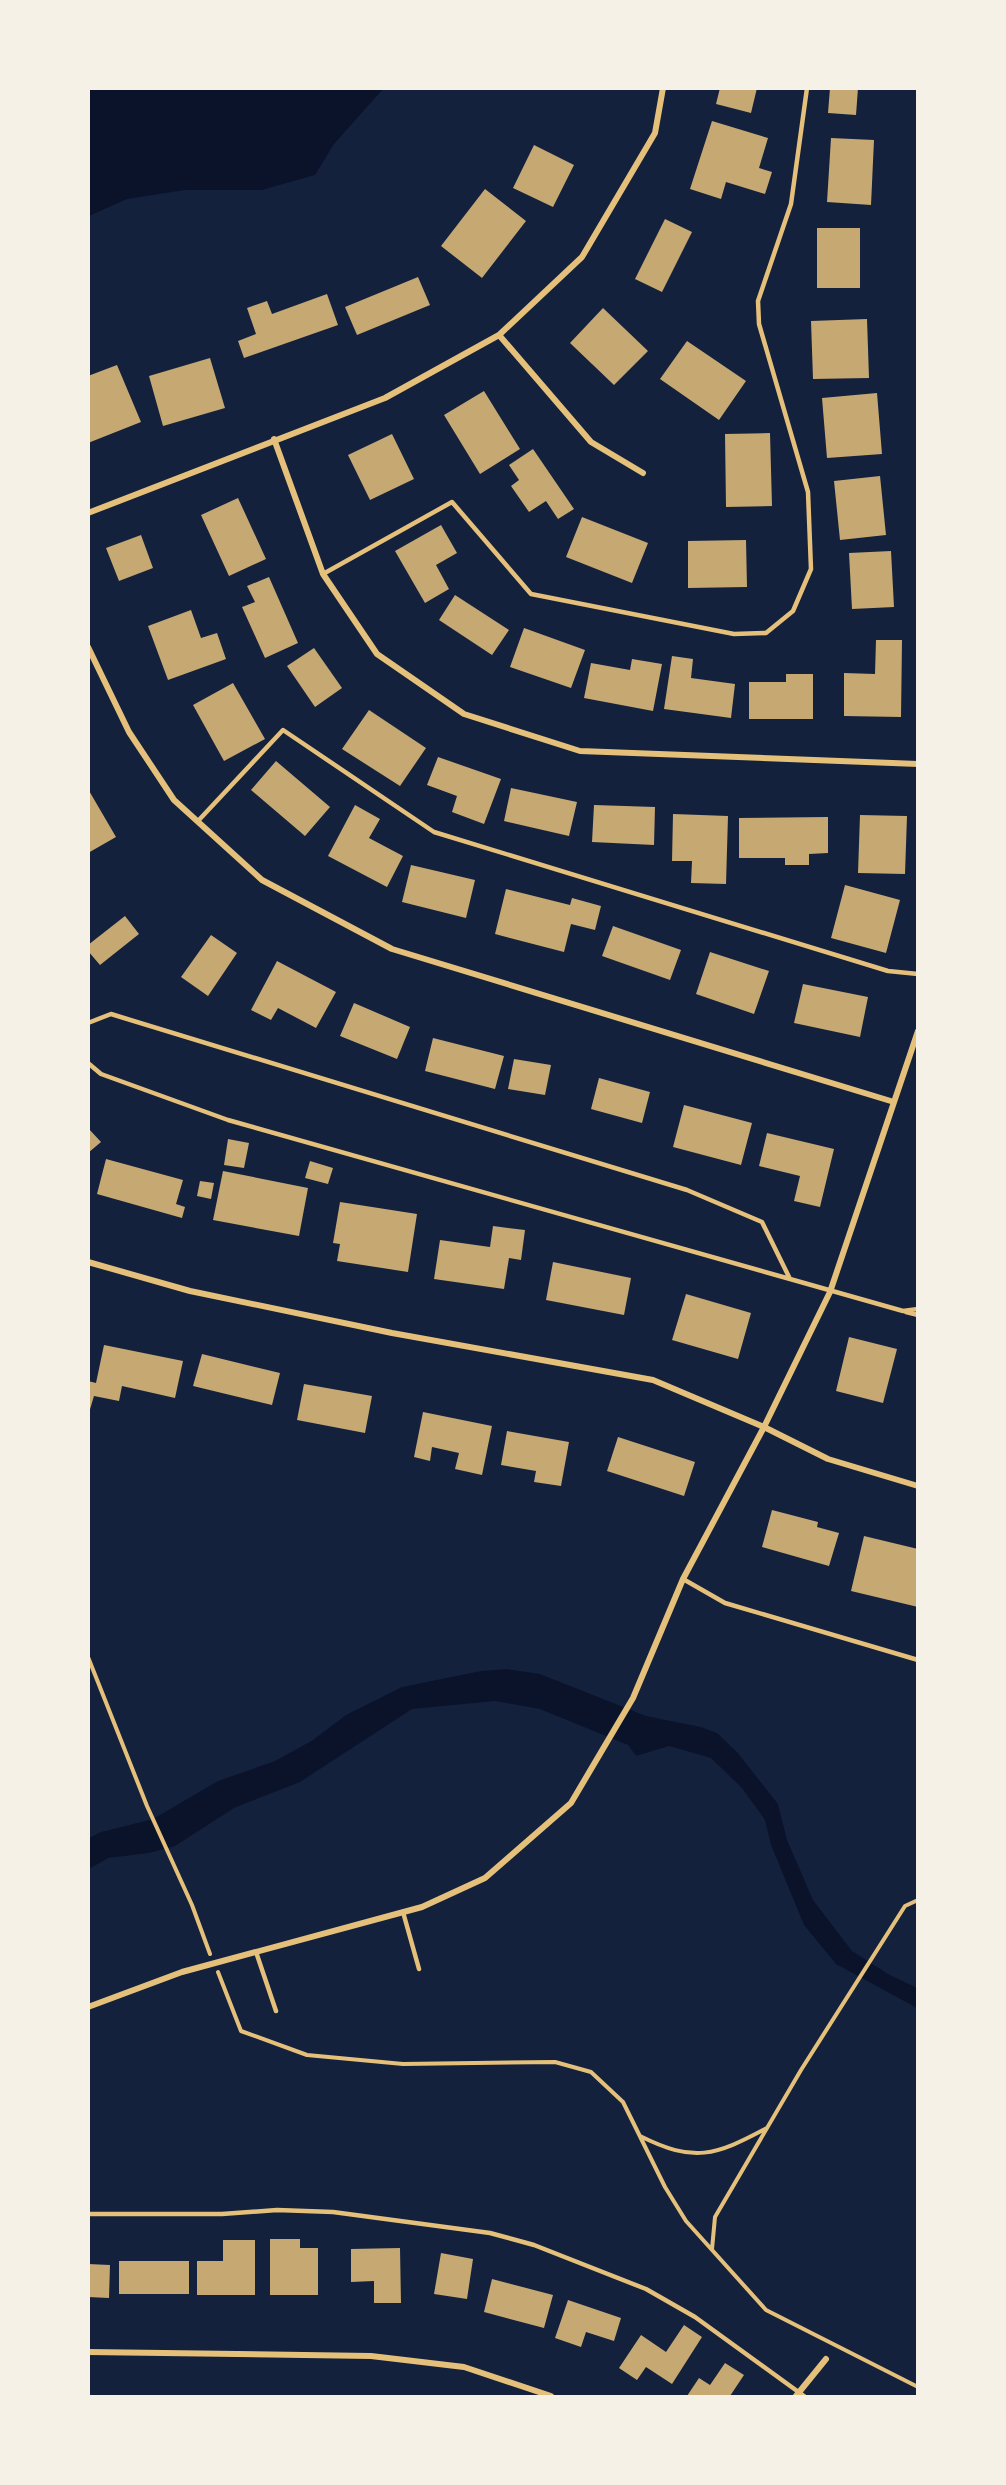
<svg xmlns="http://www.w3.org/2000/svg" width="1006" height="2485" viewBox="0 0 1006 2485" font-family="'Roboto Condensed',sans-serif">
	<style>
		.water { fill: #0b132b }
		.building { fill: #c6a872 }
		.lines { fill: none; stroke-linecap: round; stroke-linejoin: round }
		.path { stroke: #e5c07b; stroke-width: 4 }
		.service { stroke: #e5c07b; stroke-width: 4.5 }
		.minor { stroke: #e5c07b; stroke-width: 6 }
	</style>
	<rect width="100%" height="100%" fill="#14213d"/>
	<path class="water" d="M89,88H383V89L334,144L315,175L262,190H185L127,199L89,216Z
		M507,1669L540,1674L646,1716L701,1727L717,1733L737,1752L778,1804L787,1840L813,1900L852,1951L888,1974L917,1988V2008L836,1964L804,1925L771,1845L765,1820L742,1788L711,1758L669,1746L636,1756L628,1745L540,1709L495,1701L412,1709L300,1782L234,1808L175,1846L149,1853L108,1858L89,1869V1838L101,1832L153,1819L218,1781L275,1761L313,1740L346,1715L402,1687L481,1671Z"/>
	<path class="building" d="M720,88H757L751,113L716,104Z
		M830,88H858L856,115L828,113Z
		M712,121L768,138L759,168L772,172L765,194L726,182L721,199L690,189Z
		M831,138L874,140L871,205L827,202Z
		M534,145L574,165L553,207L513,188Z
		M485,189L526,221L482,278L441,246Z
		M665,219L692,232L662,292L635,279Z
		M817,228H860V288H817Z
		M418,277L430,305L357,335L345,307Z
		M327,294L338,325L244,358L238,341L256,334L247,308L267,301L272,314Z
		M603,308L648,351L614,385L570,343Z
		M867,319L869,378L813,379L811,321Z
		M687,341L746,381L719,420L660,379Z
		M210,358L225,408L163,426L149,376Z
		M117,365L141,422L88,443V376Z
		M484,391L520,449L480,474L444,415Z
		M877,393L882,454L827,458L822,398Z
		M770,433L772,506L726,507L725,434Z
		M392,434L414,479L370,500L348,455Z
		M533,449L574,509L558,519L546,501L529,512L511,486L519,480L509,465Z
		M880,476L886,535L840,540L834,481Z
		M238,498L266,559L229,576L201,515Z
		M582,517L648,543L632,583L566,557Z
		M441,525L457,553L436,565L449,589L425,603L395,551Z
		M141,535L153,568L119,581L106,548Z
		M746,540L747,587L688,588V541Z
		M891,551L894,607L852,609L849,553Z
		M269,577L298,643L265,658L242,607L255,602L247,586Z
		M455,595L509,630L492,655L439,620Z
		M191,610L201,638L217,633L226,659L168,680L148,626Z
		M524,628L585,650L571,688L510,667Z
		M876,640H902L901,717L844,716V673L875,674Z
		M314,648L342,688L315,707L287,666Z
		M672,656L693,659L691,678L735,684L731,718L664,709Z
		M632,659L662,664L653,711L584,698L591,663L630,670Z
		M786,674H813V719H749V682H786Z
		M233,683L265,739L224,761L193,705Z
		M369,710L426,748L400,786L342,749Z
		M438,757L501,779L484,824L452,812L457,796L427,785Z
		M276,761L330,807L305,836L251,790Z
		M511,788L577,802L569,836L504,821Z
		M88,789L116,837L88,853Z
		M355,805L380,819L369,838L403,856L387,887L328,856Z
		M594,805L655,807L654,845L592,842Z
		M673,814L728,816L726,884L691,883L692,861H672Z
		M860,815L907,816L905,874L858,873Z
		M828,817V853L809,854V865H785V858H739V818Z
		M411,865L475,880L466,918L402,902Z
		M845,885L900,900L886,953L831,938Z
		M506,889L570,905L572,898L601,906L595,930L571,924L564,952L495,934Z
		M125,916L139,934L100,965L88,951V945Z
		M613,926L681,950L670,980L602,956Z
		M211,935L237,953L208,996L181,977Z
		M710,952L769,971L754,1014L696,994Z
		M277,961L336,992L316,1028L278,1008L271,1020L251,1010Z
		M803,984L868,997L860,1037L794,1023Z
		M354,1003L410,1027L397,1059L340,1036Z
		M433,1038L504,1056L495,1089L425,1071Z
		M514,1059L551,1065L545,1095L508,1089Z
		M599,1078L650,1092L642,1123L591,1109Z
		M684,1105L752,1123L741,1165L673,1147Z
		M88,1128L101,1142L88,1153Z
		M767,1133L834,1149L820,1207L794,1201L800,1176L759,1166Z
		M228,1139L249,1143L244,1168L224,1165Z
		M106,1159L183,1180L176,1204L185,1207L182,1218L97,1194Z
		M310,1161L333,1168L328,1184L305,1178Z
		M223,1171L308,1188L299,1236L213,1220Z
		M200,1181L214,1183L211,1199L197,1196Z
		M340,1202L417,1214L408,1272L337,1261L340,1244L333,1243Z
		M493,1226L525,1230L521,1260L509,1258L504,1289L434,1279L440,1240L490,1247Z
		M553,1262L631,1278L624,1315L546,1300Z
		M686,1294L751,1313L738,1359L672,1340Z
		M849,1337L897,1349L883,1403L836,1391Z
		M104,1345L183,1361L175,1398L122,1386L119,1401L94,1396L88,1416V1381L96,1383Z
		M202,1354L280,1373L272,1405L193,1386Z
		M304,1384L372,1396L365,1433L297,1420Z
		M423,1412L492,1426L482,1475L455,1469L459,1453L432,1447L430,1461L414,1457Z
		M507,1431L569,1442L561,1486L534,1482L536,1471L501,1465Z
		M618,1437L695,1462L684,1496L607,1471Z
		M772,1510L818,1522L817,1527L839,1533L829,1566L762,1547Z
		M864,1536L918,1549V1607L851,1591Z
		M270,2239H300V2248H318V2295H270Z
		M223,2240H255V2295H197V2261H223Z
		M400,2248L401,2303H374V2281L351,2282V2249Z
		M441,2253L473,2259L467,2299L434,2294Z
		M119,2261H189V2294H119Z
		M88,2264L110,2265L109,2298L88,2297Z
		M492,2279L553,2295L544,2328L484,2312Z
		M568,2300L621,2318L614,2341L586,2332L581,2347L555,2338Z
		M684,2325L702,2337L672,2384L646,2367L637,2380L619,2368L641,2335L666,2352Z
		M725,2363L744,2375L730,2396H687L699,2378L710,2385Z"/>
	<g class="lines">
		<path class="path" d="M88,1657L147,1806L192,1905L210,1954
			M218,1972L241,2031L307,2055L403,2064L555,2062L591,2072L623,2102L665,2187L686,2221L766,2310L918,2387
			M640,2136C694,2163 715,2156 767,2128
			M712,2249L715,2217L801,2070L905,1906L918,1900"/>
		<path class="service" d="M323,574L452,502L531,594L734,634L766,633L793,611L811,569L808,492L759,324L758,301L791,204L807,88
			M198,821L283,730L434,832L888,971L918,974
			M88,1023L111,1014L687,1190L762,1222L790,1279L903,1311L918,1309
			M88,1063L101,1074L228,1120L790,1279
			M906,1312L918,1315
			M683,1579L725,1603L918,1660
			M403,1912L419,1969
			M256,1952L276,2011
			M88,2214H222L277,2210L333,2212L490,2233L534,2245L646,2289L695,2317L804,2396"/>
		<path class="minor" d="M499,335L591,442L643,473
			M274,439L323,574L377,654L464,714L580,751L918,764
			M88,513L385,398L499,335L582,257L655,133L663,88
			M88,647L129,732L174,800L262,880L392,949L894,1102
			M88,1262L190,1291L392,1333L653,1380L764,1427L828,1459L918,1486
			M88,2007L182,1972L422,1907L485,1878L571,1803L633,1698L683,1579L764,1427L830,1292L918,1031
			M88,2352L371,2356L464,2367L551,2396
			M796,2396L826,2359"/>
	</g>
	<rect width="1006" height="2485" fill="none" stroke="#f6f1e7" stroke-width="180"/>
</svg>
